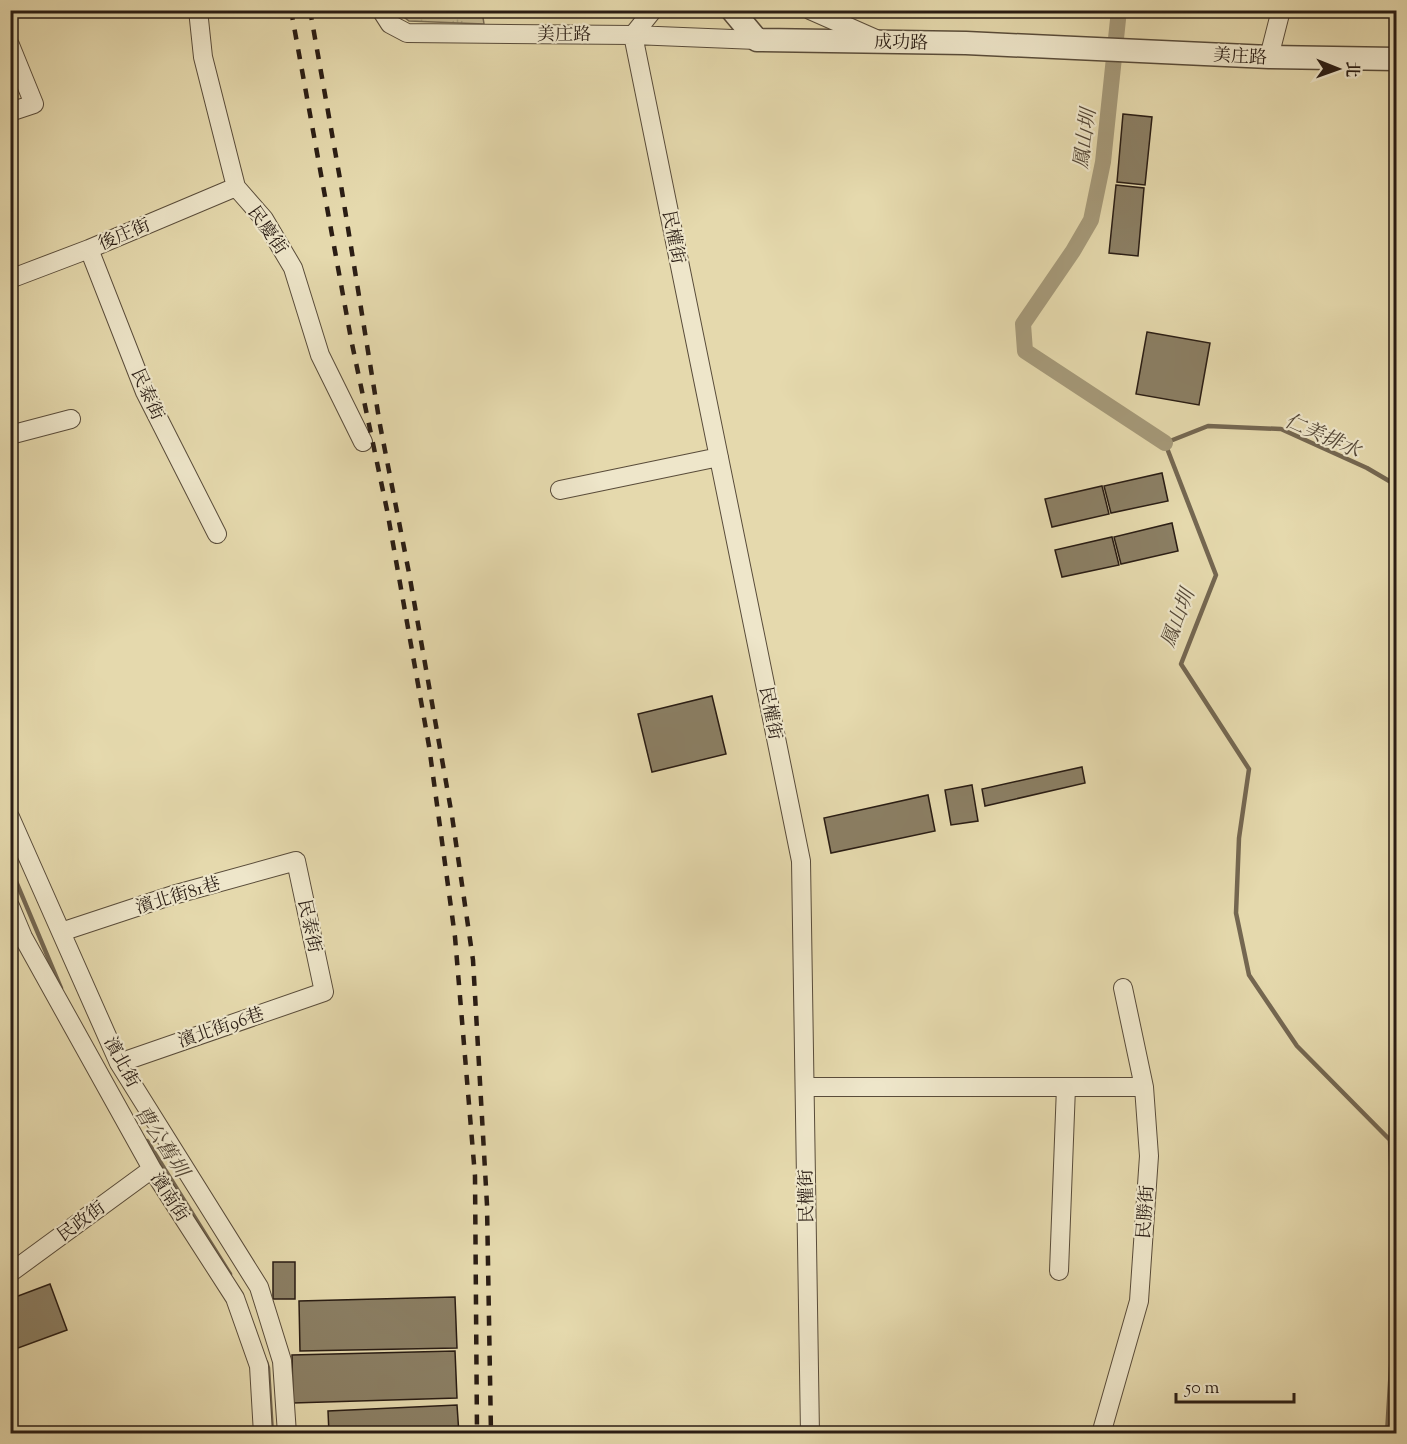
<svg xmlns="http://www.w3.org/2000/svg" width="1407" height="1444" viewBox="0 0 1407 1444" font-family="'Sorts Mill Goudy','Noto Serif TC',serif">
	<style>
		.park { fill: url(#park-tufts); stroke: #786b54; stroke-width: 1.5 }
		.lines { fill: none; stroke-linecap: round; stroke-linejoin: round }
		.stream { stroke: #746751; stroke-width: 4.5 }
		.canal { stroke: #a59979; stroke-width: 16 }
		.building { fill: #8b7f64; stroke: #2a1d14; stroke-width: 1.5 }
		.minor-casing { stroke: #594c3a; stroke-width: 20 }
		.tertiary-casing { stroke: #594c3a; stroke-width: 25 }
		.minor { stroke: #eee6ca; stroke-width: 18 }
		.tertiary { stroke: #eee6ca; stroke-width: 22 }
		.rail { stroke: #2a1d14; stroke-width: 4.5; stroke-dasharray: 10 10; stroke-linecap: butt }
		.labels { text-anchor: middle; stroke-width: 4.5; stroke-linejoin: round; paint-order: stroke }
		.street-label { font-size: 18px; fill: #2a1d14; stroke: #eee6ca }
		.water-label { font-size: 20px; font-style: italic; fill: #554837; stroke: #eee6ca }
	</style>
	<defs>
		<pattern id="park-tufts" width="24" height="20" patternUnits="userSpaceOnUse" patternTransform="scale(1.5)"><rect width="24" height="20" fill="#c5b993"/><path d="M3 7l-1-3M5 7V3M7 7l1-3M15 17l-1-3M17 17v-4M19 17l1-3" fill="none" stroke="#a99f7e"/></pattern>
	</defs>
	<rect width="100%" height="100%" fill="#e5d9ad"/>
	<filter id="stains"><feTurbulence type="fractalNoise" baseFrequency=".00333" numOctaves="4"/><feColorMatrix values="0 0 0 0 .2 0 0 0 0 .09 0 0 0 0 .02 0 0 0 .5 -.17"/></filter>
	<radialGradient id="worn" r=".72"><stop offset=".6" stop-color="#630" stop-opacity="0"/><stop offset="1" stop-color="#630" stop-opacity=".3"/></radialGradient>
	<path class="park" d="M396,11H482L484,24L409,21Z"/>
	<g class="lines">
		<path class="stream" d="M1396,485L1367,468L1281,429L1208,426L1165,443L1216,575L1181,664L1249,769L1239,838L1236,913L1249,975L1297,1046L1390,1140L1396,1274
			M10,867L61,988
			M147,1141L230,1274
			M266,1362L268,1368L272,1434
			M1387,1434L1396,1284"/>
		<path class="canal" d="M1119,10L1103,162L1091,220L1073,251L1023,324L1025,351L1165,443"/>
	</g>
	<path class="building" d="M1123,114L1152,117L1145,185L1117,182Z
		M1116,185L1144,188L1138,256L1109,253Z
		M1147,332L1210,343L1199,405L1136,394Z
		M1162,473L1168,501L1111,513L1104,486Z
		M1102,486L1109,514L1052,527L1045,499Z
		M1172,523L1178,551L1121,564L1114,537Z
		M1112,537L1119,565L1062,577L1055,550Z
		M712,696L726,754L652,772L638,714Z
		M1082,767L1085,783L985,806L982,789Z
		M972,785L978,821L951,825L945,790Z
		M928,795L935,831L831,853L824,818Z
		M273,1262H295V1299H273Z
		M50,1284L67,1330L10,1351V1299Z
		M455,1297L457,1348L300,1351L299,1301Z
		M455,1351L457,1398L293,1403L292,1355Z
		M457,1405L459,1434H329L328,1411Z"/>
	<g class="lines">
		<g class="minor-casing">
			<path id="minor" d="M198,10L203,57L236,187L264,219L293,268L320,355L363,442
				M381,10L390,24L407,33L633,35L757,40
				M653,10L633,35L801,861L810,1434
				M810,10L878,40
				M10,45L34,104L10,112
				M1269,57L1281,10
				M89,249L145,392L217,534
				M10,279L89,249L236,187
				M10,435L71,419
				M560,490L719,457
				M10,817L119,1063L259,1287L282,1361L287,1434
				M10,906L23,937L152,1169L235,1298L259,1366L263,1434
				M61,932L173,895L296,861L324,992L119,1063
				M805,1087H1144
				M1059,1271L1066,1087
				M10,1273L152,1169
				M1101,1434L1139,1301L1149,1156L1144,1087L1123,988"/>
		</g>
		<g class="tertiary-casing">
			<path id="tertiary" d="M732,10L757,40L966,43L1269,57L1396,59"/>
		</g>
		<use href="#minor" class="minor"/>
		<use href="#tertiary" class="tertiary"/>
		<path class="rail" d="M291,10L351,339L387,510L429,746L455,937L475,1176L477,1434
			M310,10L340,179L380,425L409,573L452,816L473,960L487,1205L491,1434"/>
	</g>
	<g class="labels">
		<g class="street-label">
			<text x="564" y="40">美庄路</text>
			<text transform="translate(901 42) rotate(1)" y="6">成功路</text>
			<text transform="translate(1240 56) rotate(3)" y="6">美庄路</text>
			<text transform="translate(268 230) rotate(55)" y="6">民慶街</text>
			<text transform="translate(124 234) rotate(-23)" y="6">後庄街</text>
			<text transform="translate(674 237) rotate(79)" y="6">民權街</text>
			<text transform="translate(148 394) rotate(66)" y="6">民泰街</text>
			<text transform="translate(771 713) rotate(79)" y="6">民權街</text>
			<text transform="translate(178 895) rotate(-17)" y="6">濱北街81巷</text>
			<text transform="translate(310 926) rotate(78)" y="6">民泰街</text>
			<text transform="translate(221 1027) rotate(-19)" y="6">濱北街96巷</text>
			<text transform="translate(122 1062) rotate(62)" y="6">濱北街</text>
			<text transform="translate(806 1196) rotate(-91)" y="6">民權街</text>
			<text transform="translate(170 1197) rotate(57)" y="6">濱南街</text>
			<text transform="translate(1145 1212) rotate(-86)" y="6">民勝街</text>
			<text transform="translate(81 1221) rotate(-36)" y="6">民政街</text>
		</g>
		<g class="water-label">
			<text transform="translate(1084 139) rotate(-82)" y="7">鳳山圳</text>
			<text transform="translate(1323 435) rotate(24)" y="7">仁美排水</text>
			<text transform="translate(1177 618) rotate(-69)" y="7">鳳山圳</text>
			<text transform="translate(162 1141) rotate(57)" y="7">曹公舊圳</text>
		</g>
	</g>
	<rect width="1407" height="1444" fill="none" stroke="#e5d9ad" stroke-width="36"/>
	<rect x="12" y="12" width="1383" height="1420" fill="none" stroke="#2a1d14" stroke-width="3"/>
	<rect x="18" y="18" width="1371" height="1408" fill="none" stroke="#2a1d14" stroke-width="1.5"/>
	<g transform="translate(1338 69) rotate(91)" stroke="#eee6ca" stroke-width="4.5" paint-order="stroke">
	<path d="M0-4.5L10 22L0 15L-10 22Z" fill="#2a1d14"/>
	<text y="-9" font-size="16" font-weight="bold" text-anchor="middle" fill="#2a1d14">北</text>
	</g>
	<path d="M1176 1393v9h118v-9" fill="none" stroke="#2a1d14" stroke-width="3"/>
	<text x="1185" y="1393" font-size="18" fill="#2a1d14" stroke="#eee6ca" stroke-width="4.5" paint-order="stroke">50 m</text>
	<rect width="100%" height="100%" filter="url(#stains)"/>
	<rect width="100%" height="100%" fill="url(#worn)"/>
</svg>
